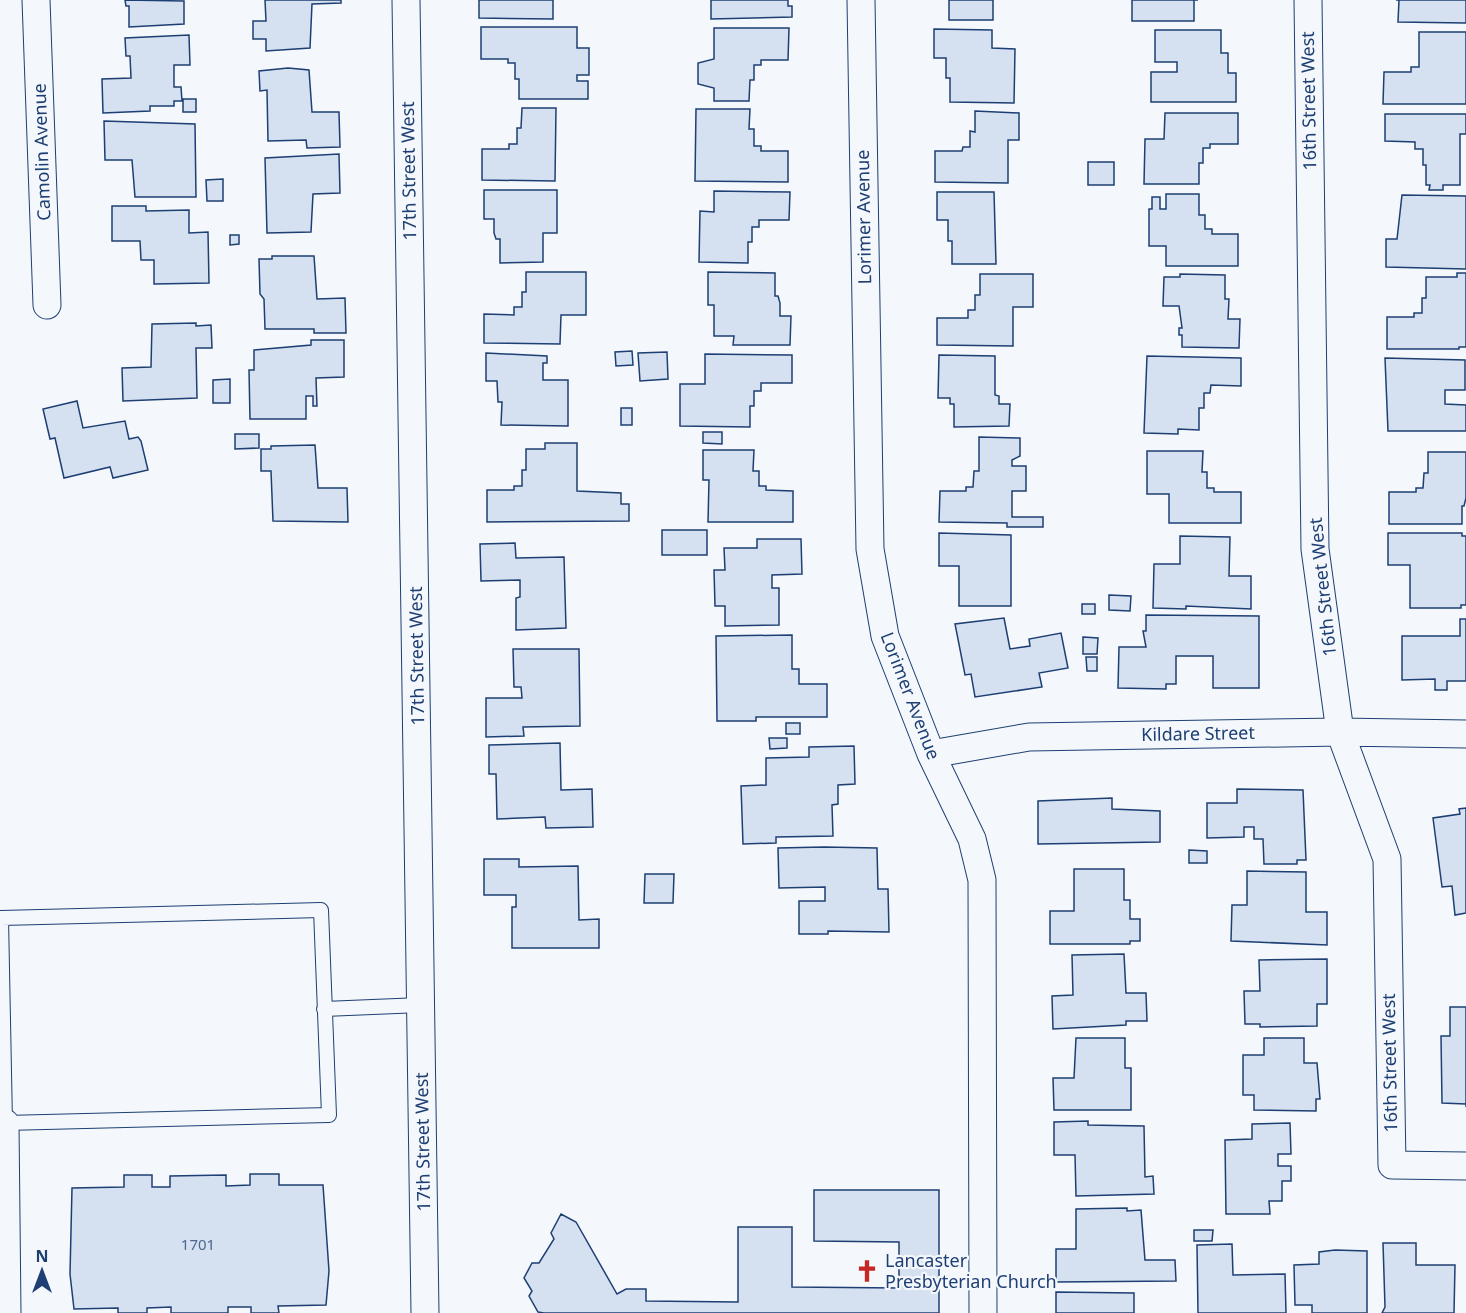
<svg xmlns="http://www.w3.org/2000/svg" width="1466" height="1313" viewBox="0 0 1466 1313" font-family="'Noto Sans',sans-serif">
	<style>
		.building { fill: #d5e0f0; stroke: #1d3f73; stroke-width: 1.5 }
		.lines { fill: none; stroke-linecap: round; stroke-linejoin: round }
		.service-casing { stroke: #1d3f73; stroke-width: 16 }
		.minor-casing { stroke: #1d3f73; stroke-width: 29 }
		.service { stroke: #f4f7fb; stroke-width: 14 }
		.minor { stroke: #f4f7fb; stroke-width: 27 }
		.labels { text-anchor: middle; stroke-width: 4.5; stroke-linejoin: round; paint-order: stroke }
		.number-label { font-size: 15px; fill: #4b6792 }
		.street-label { font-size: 18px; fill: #1d3f73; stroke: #f4f7fb }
		.poi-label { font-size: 18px; fill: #1d3f73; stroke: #f4f7fb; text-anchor: start }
	</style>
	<rect width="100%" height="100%" fill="#f4f7fb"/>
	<path class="building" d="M125,0L184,1V24L129,27V6H126Z
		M265,0H341V3L312,4L310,48L266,51V39H253V21H266Z
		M479,0H553V19L479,18Z
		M711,0H788V6H792V17L711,19Z
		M949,0H993V20H949Z
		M1132,0H1198H1194V21H1132Z
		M1396,0H1466V23L1398,22L1399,0Z
		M481,27H577V48H589V75H577V81H588V99H519V79H515V63H508V59H481Z
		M714,28H789L788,60H761V65H754V80H750L749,101H714V88L698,84V63L714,59Z
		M934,29L992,30V48L1015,49L1014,103L950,102V78H946V58H934Z
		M1155,30H1221V53H1228V73H1236V102H1151V72H1177V62H1155Z
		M1419,32H1466V104H1383L1384,72H1411V67H1419Z
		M189,35L190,65H174V87H181L182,101H174V106H150V111L103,113L102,79L131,78L130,56H126L125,38Z
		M288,68L309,70L312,112H339L340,147L307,148L306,140L268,141L267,90L260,91L259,71Z
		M183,99H196V112H183Z
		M522,108H556L555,181L482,180V149H509V144H517V128H521Z
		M696,109H750L749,129H754V146H761V151H788V182L695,181Z
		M975,111L1019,113V140H1008V183L935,182V151H962L963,147H970V131L975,132Z
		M1165,113H1238V144H1210V148H1203V163H1199V184H1144L1145,139H1164Z
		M1385,114H1466V134H1460V185H1443V190H1429L1430,185H1426V165H1423V149H1415V142L1385,141Z
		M104,121L195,124L196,197H135L132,160H105Z
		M339,154L340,193L313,194L311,232L267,233L265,158Z
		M1088,162H1114V185H1088Z
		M223,179V201H207L206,180Z
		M484,190H557V233H543V262L500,263V239H496L494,233V219H484Z
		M714,191L790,192L789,220H759V227H752V242H748V263L699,262L700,211L714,212Z
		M937,192H994L996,264H952V241H948V220H937Z
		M1166,194H1199V215H1205V229H1212V234H1238V266H1166V246H1149V209H1152V197H1160V209H1166Z
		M1402,195L1466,196V269L1386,267V239H1397Z
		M112,206H146V211L189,210V233L208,232L209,283L154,284V260H141L140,241H112Z
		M230,235H239V244L230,245Z
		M272,256H314L317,299L345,298L346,333H314V329H265L264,299L260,294L259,259H272Z
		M526,272H586V315H561L560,344L484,343V314L514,315V307H522V292H526Z
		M708,272L775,273V296H778L780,303V316H791L790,345H733L734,336H714V305H708Z
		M1457,273H1466V347H1459V349H1387V317H1414V313H1422V298H1426V277H1457Z
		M980,274H1033V307H1013V346L937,345V318H968V310H975V295H980Z
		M1180,274L1225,275V299H1229L1228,319H1240L1239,348L1182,347V335H1179V328H1182L1179,306H1163L1164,277H1180Z
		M196,323V326L211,325L212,348H196L197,398L123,401L122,368L151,367L152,324Z
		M311,340H344V377L316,378L317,406H313V396H306V419H250L249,370H254V350L311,345Z
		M632,351L633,365L616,366L615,352Z
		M667,352L668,379L640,381L638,353Z
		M486,353L547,356V363H543V380H568V426L501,425L502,402H498L497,381H486Z
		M705,354L792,355V383H761V391H754V406H750V427L680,426V384H705Z
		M939,355L995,356V395L999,396V404H1010L1009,426L954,427V404H950V398H938Z
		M1147,356L1241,358V386L1211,385L1210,393H1204V408H1199V430L1178,429V434L1144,433Z
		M1385,358L1465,360V390H1445V404L1466,405V431H1388Z
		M230,379V403H213V380Z
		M77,401L83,428L125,421L129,439L138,437L141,441L148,470L113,478L110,467L64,478L55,438L50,439L43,409Z
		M621,408H632V425H621Z
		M703,432H722V444L703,443Z
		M235,434H259V448L235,449Z
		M979,437L1020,438V456L1012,460V466H1026V491H1012V517H1043V527H1007V523L939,522L940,491H966V487H973L974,471H979Z
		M545,443H577V491L621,493V504H629V521L487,522V490H514V486H522V470H526V449H545Z
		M315,445L318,488H347L348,522L273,521L271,471H261V449H271V446Z
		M703,450H754L753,471H759V486H766V490L793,491V522H708L709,480H703Z
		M1147,451H1203L1202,472H1207V488H1214V492H1241V523H1169V494H1147Z
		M1428,452H1466V498L1464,506H1462V524H1389V492H1416V488H1423L1424,473H1428Z
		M662,530H707V555H662Z
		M939,533L1011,535V606H959V566H939Z
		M1388,533H1462V536H1466V605H1461V608H1410V565H1388Z
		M1180,536L1230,537L1229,576H1251V609L1186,606V609L1153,608L1154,564H1180Z
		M757,539H801L802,574L772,575V588H779V625L725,626V606H715L714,570H725L724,548H757Z
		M515,543L516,558L564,557L566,628L516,630V598L520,597V580L481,581L480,544Z
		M1109,595L1131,596L1130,611L1109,610Z
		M1082,604H1095V614H1082Z
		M1146,615L1259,616V688H1213V656H1176V684H1166V689L1118,688L1119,647H1146L1143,631H1146Z
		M1004,618L1010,649L1030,646L1029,639L1061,633L1068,668L1039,673L1042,687L975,697L971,674L965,675L955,624Z
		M1460,619H1466V681H1447V690H1435V679L1402,680V636H1460Z
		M792,635V669H799V684H827V717H756V721H717L716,636Z
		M1083,637L1098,638L1097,654H1083Z
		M513,649H579L580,726L523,727L524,736L486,737V698H522L521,687H514Z
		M1086,657H1097V671H1087Z
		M786,723H800V734H786Z
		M769,738H787V748L770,749Z
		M560,743L561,790L592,789L593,827L546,828L545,817L497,819L496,774H489V745Z
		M854,746L855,784L838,785V804L832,805L833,836L776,837V843L743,844L741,786L766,785V758L809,757V747Z
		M1237,789L1303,790L1306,860H1297V864H1264L1263,839H1254V827H1244V837L1207,838V803H1237Z
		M1112,798V809L1160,811V842L1038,844V801Z
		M1466,808V913L1455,915L1452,886L1442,887L1433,818L1460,814L1459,809Z
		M824,847L877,848L878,889H888L889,932L828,931V934H799V901H825V887L779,888L778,848Z
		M1189,850L1207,851V863H1189Z
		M484,859H519V867L578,866L579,920L599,919V948H512V907H516V895H484Z
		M1074,869H1124V900H1130V919H1140V941H1130V944H1050V911H1074Z
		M1247,871L1306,872V912H1327V945L1231,941L1232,905H1247Z
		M645,874H674L673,903H644Z
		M1124,954L1126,993H1146L1147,1021H1126V1025L1053,1029L1052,996L1073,995L1072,955Z
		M1327,959V1004H1317V1026L1260,1027V1024H1245L1244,991H1260L1259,960Z
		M1450,1007H1466V1107V1104L1442,1103L1441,1036H1450Z
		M1076,1038H1125V1068H1131V1110H1054L1053,1078H1074Z
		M1264,1038H1304V1063H1317L1320,1099H1316V1111L1254,1110V1095H1243V1055H1264Z
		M1088,1121V1125L1144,1126L1145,1177L1153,1176L1154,1194L1076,1196L1075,1155H1054V1122Z
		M1290,1123L1291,1154H1278V1166H1291V1181H1282V1201H1269L1270,1214H1226L1225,1140L1252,1139V1124Z
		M250,1174H279V1185H323L329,1271L326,1305L278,1306L279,1313H251V1307H228V1313H171V1307L147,1308V1313H118V1308L74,1309L70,1274L72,1188L124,1187V1175H152V1187H170V1176L226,1175V1186L250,1185Z
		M814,1190H939V1313H544L538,1312L529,1296L532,1291L524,1278L532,1263H539L554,1239L551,1233L561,1214L576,1222L617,1294L626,1289H646V1301L738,1302V1227H792V1287L899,1288V1242L814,1241Z
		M1127,1208V1211L1141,1210L1145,1260H1175L1176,1281L1056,1282V1249H1076V1209Z
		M1194,1230H1213L1212,1241H1194Z
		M1383,1243H1416V1265H1455L1454,1313H1382L1385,1307Z
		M1232,1244L1233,1275L1285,1274L1286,1313H1198L1197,1245Z
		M1335,1250L1367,1251V1313H1312V1305H1295L1294,1265L1319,1264V1252Z
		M1056,1292L1134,1293V1313H1056Z"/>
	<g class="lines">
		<g class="service-casing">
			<path id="service" d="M321,910L329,1115L5,1123L1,918Z
				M324,1009L421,1005"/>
		</g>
		<g class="minor-casing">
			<path id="minor" d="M36,0L47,305
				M406,0L425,1313
				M861,0L870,549L885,636L931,754L972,839L982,880L983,1313
				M1308,0L1315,549L1340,732L1387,859L1392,1165L1466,1166
				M931,754L1029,737L1340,732L1466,734
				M5,1123L7,1313"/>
		</g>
		<use href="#service" class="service"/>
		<use href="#minor" class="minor"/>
	</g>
	<defs>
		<g id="church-bare" transform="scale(1.8)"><path d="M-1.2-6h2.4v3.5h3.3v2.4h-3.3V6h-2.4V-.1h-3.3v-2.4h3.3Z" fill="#c62828" stroke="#f4f7fb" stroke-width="2.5" paint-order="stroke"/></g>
	</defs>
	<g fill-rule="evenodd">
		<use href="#church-bare" x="867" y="1271"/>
	</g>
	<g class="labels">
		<g class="number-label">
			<text x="198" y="1250">1701</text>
		</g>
		<g class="street-label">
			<text transform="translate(1309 101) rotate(-91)" y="6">16th Street West</text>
			<text transform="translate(42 152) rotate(-92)" y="6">Camolin Avenue</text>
			<text transform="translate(409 171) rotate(-91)" y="6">17th Street West</text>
			<text transform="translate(864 217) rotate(-91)" y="6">Lorimer Avenue</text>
			<text transform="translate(1323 587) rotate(-96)" y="6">16th Street West</text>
			<text transform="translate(417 656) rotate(-91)" y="6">17th Street West</text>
			<text transform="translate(910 696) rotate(69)" y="6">Lorimer Avenue</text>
			<text transform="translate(1198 734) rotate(-1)" y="6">Kildare Street</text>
			<text transform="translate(1390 1063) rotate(-91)" y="6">16th Street West</text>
			<text transform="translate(423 1142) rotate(-91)" y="6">17th Street West</text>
		</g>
		<g class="poi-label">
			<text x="885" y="1267">Lancaster<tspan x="885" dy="21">Presbyterian Church</tspan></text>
		</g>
	</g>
	<g transform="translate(42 1271)" stroke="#f4f7fb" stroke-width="4.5" paint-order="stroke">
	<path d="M0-4.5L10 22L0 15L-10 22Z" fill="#1d3f73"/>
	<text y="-9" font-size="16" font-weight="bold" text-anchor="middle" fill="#1d3f73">N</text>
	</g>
</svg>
